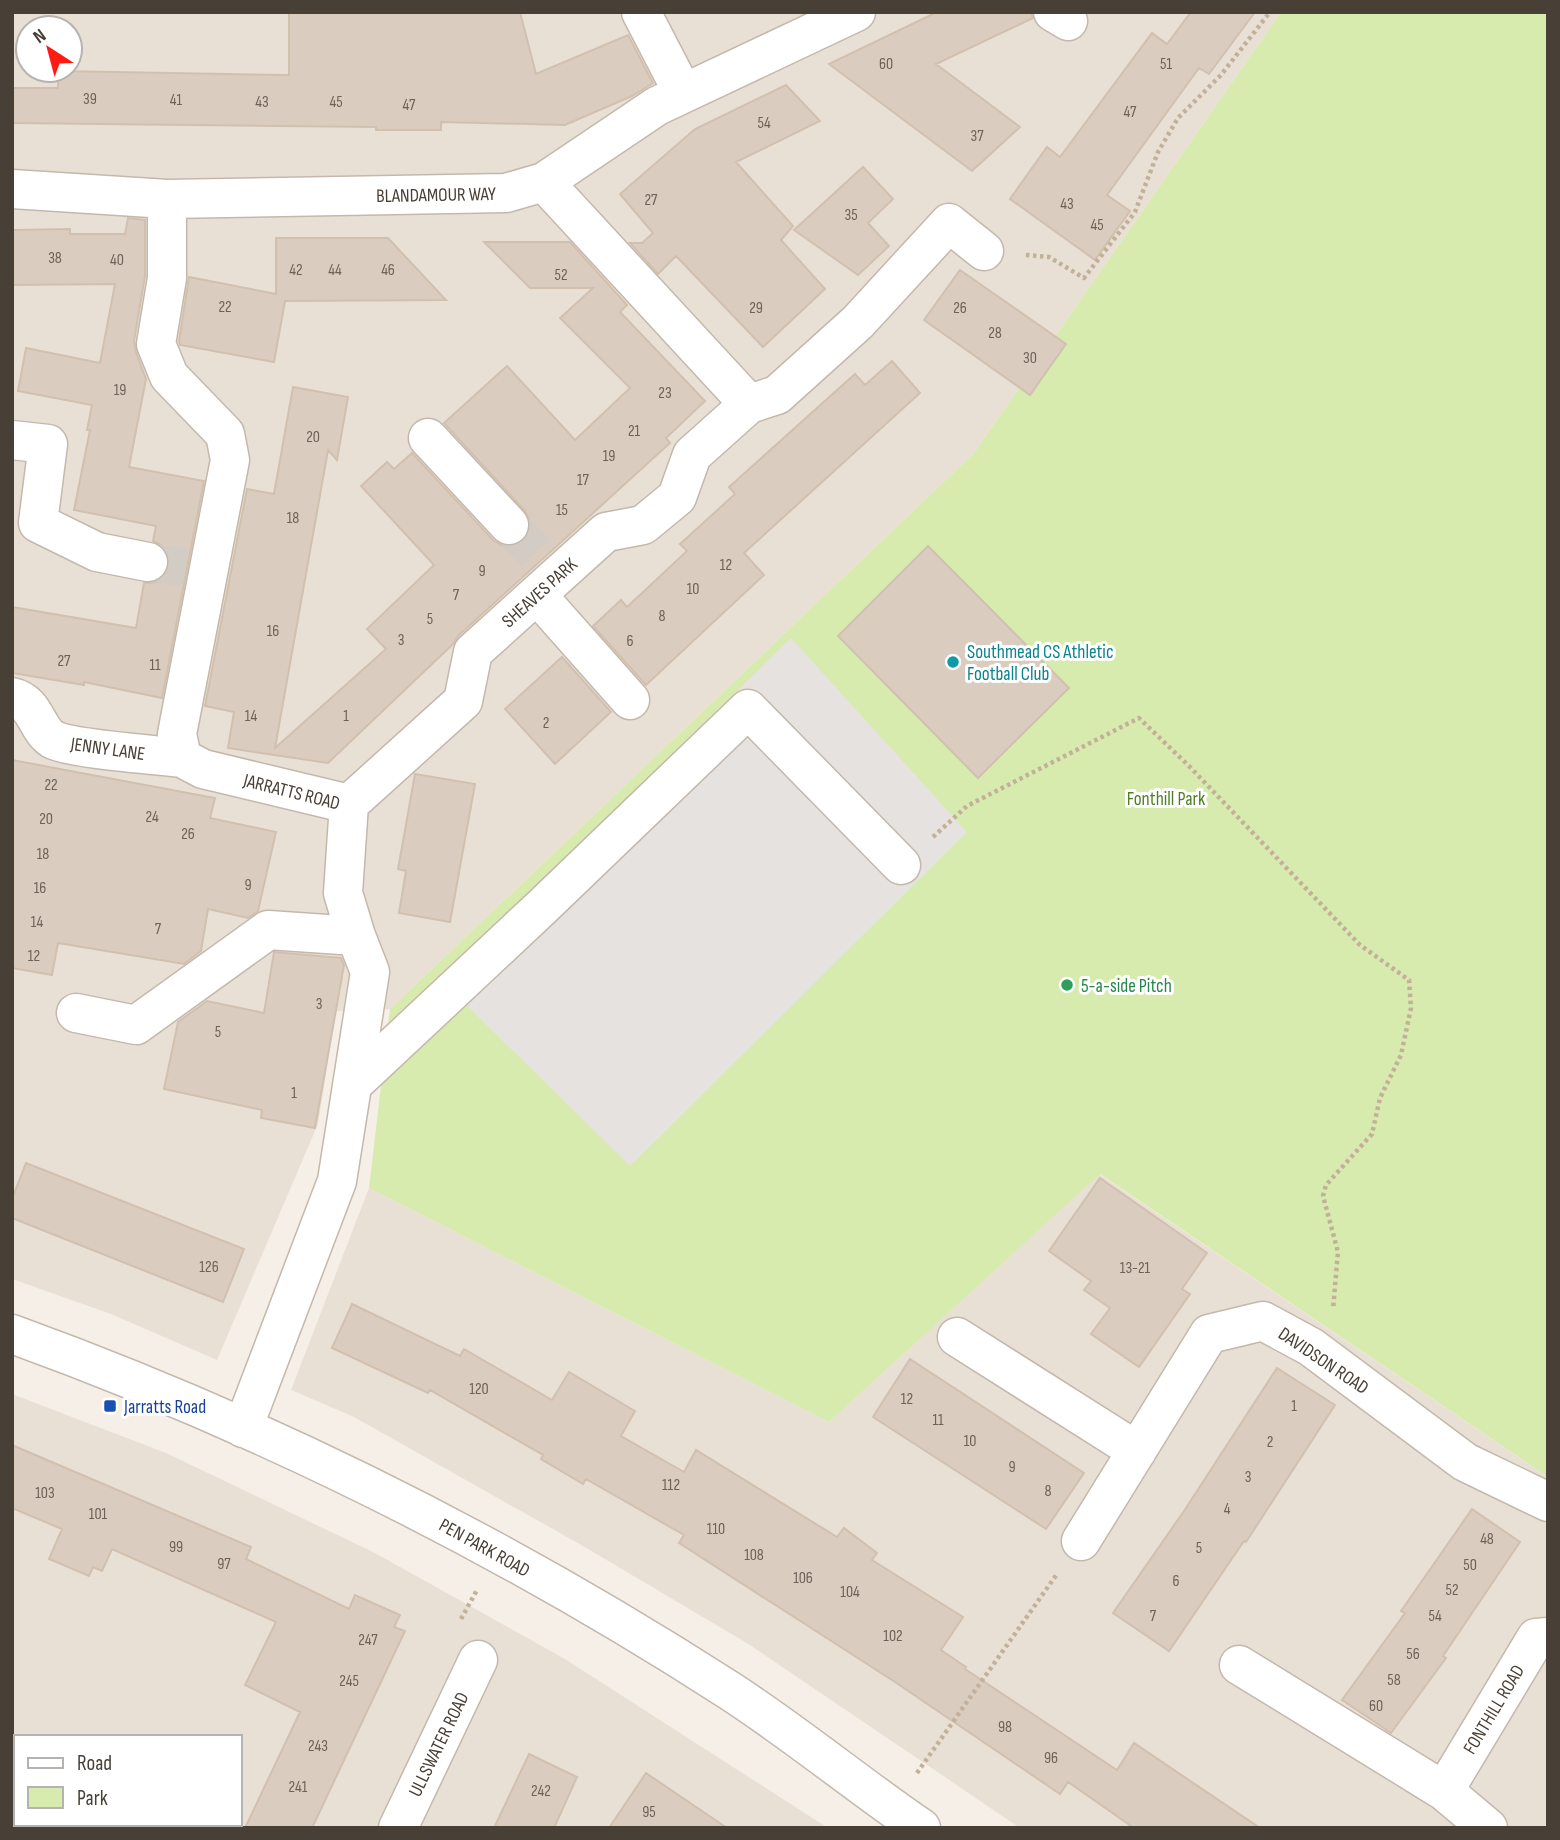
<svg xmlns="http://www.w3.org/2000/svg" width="1560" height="1840" viewBox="0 0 1560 1840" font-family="'Sofia Sans Condensed',sans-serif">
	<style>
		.residential { fill: #e9e0d5; fill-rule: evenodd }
		.green { fill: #d7ebae }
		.parking { fill: #e5e2df }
		.building { fill: #daccbf; stroke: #d2c0af; stroke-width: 2 }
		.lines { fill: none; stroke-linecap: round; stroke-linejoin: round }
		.minor-tunnel { stroke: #d2ccc4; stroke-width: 38; stroke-dasharray: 38 19; stroke-linecap: butt }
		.minor-casing { stroke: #c4b8ac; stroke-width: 41 }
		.path { stroke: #c3b099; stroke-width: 4.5; stroke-dasharray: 3.5 3.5; stroke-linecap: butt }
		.minor { stroke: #fff; stroke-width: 38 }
		.culture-dot { fill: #0f9aa8; stroke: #fff; stroke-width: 2.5 }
		.leisure-dot { fill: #2e9e5b; stroke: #fff; stroke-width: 2.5 }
		.transit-dot { fill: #1a4fb4; stroke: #fff; stroke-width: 2.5 }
		.labels { text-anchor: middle; stroke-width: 6; stroke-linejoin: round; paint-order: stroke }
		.number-label { font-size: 16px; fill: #6c6258 }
		.street-label { font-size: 19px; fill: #483f36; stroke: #fff }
		.culture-label { font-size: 19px; fill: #0d838f; stroke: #fff; text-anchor: start }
		.park-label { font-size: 19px; fill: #517e25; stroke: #fff }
		.leisure-label { font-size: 19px; fill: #27864d; stroke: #fff; text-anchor: start }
		.transit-label { font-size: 19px; fill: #164399; stroke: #fff; text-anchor: start }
	</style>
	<rect width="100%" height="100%" fill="#f5efe7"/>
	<path class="residential" d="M12,12H1281L974,453L390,1009L336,1011L318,1124L217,1360L111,1314L12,1279ZM28,28H70V70H28Z
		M1099,1174L1548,1477V1828H1020L750,1645L583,1546L354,1417L291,1390L369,1188L829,1422Z
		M12,1394L166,1453L375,1553L565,1659L828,1828H12ZM16,1737H240V1824H16Z"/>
	<path class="green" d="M1281,12H1548V1477L1100,1174L829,1422L369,1188L390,1009L974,453Z"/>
	<path class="parking" d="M791,638L967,832L630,1166L441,980Z"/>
	<path class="building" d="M289,12H520L536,74L628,35L653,83L632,96L565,125L441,122V130H376V127L12,123V88H58V71L289,75Z
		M937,12H1031L1033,18L936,64L1020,127L972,171L829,64Z
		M1191,12H1255L1209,74L1199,68L1107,195L1130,211L1095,260L1010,199L1047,147L1060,157L1152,33L1167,44Z
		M786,85L820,121L736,162L793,226L781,240L825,289L763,347L676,256L658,274L630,243H642L653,233L620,194L695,129Z
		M863,167L893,199L868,223L889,246L858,275L794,230Z
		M128,218L145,220V276L134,341L136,352L146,379L129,467L204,481L162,698L84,682V685L12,673V607L136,628L144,583L156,582L164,577L169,567L168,554L163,546L153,541L156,526L74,510L90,430H87L92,405L18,391L26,348L100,363L115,284L12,285V230L70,229V234H125Z
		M276,238H388L446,300L285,301L274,362L180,345L179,341L189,277L276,294Z
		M484,242H570L627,305L620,312L705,401L666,438L670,443L458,636L453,644L328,763L228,748L234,712L205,706L247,489L274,494L293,387L348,397L337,460L328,450L275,748L386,649L367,629L434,565L361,486L387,462L394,469L412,453L493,540L503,546H515L523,541L530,532V521L525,511L444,423L507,366L575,440L630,388L560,318L593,288H530Z
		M960,270L1066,344L1030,395L924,320Z
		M892,361L920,393L744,553L764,575L646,685L593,626L621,600L627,607L687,551L680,544L735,494L729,487L855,374L865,385Z
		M928,546L1069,688L978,778L838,636Z
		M562,657L611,712L555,764L505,709Z
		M12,760L215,798L210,818L276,832L258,911L248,918L208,909L201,951L184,964L58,943L52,975L12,968Z
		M415,774L475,784L450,922L399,913L406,871L398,869Z
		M274,952L341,958L344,965L315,1128L261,1118L262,1110L164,1089L178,1022L207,1001L264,1013Z
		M26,1163L244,1249L223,1302L12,1218V1199Z
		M1100,1178L1207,1253L1182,1289L1190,1294L1139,1367L1091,1334L1110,1308L1084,1290L1091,1281L1049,1251Z
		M352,1304L460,1356L464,1349L552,1400L569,1372L635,1411L621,1436L684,1472L696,1450L837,1537L844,1528L877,1553L872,1560L963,1617L941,1650L966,1667L965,1669L1117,1770L1134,1743L1260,1828H1134L1068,1782L1060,1794L895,1682L679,1543L684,1535L586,1479L583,1484L541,1459L543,1455L430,1390L428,1393L332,1348Z
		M910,1359L1084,1473L1046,1529L873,1417Z
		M1277,1368L1335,1405L1246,1542L1244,1541L1169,1651L1113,1613L1184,1511Z
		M12,1445L251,1547L246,1559L349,1609L355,1595L400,1615L394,1627L405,1631L312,1828H245L300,1712L245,1685L276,1622L112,1549L102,1571L93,1567L89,1576L49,1559L62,1529L12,1508Z
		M1472,1509L1520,1542L1443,1656L1446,1658L1391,1733L1342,1700L1405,1613L1401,1611Z
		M529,1754L577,1777L554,1828H494Z
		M646,1773L727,1828H609Z"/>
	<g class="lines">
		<path class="minor-tunnel" d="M509,525L543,561
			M148,562L194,569"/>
		<g class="minor-casing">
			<path id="minor" d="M641,12L683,93
				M1053,12L1068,21
				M544,182L749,404
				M12,189L167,199L506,193L544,182L657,106L856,12
				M167,199V278L156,344L169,376L225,434L230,460L177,734L182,758L203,769L349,804
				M428,438L509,525
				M12,440L48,444L38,523L97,552L148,562
				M537,595L630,700
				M12,697C36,702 36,729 52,739C69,749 157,755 182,758
				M349,804L463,701L473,652L606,532L643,525L677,497L692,455L749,404L777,395L858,322L949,223L984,251
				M76,1013L136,1025L268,930L356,936
				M352,1085L541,908L748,709L901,865
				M12,1334C263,1425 503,1545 727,1689C794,1732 855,1783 921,1828
				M957,1337L1137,1451
				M243,1428L337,1181L370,972L356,936L343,893L349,804
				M1081,1541L1209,1334L1263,1321L1311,1347L1465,1462L1548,1502
				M1239,1665L1444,1791L1488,1828
				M1444,1791L1536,1638L1548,1637
				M398,1828L478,1660"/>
		</g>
		<path class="path" d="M1026,255L1049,257L1084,278L1135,212L1158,152L1178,118L1221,75L1270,12
			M933,837L967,806L1139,718L1189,766L1360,945L1409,980L1411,1008L1401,1055L1380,1098L1372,1134L1326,1185L1323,1196L1338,1252L1333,1309
			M461,1619L477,1590
			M917,1773L1057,1574"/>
		<use href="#minor" class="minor"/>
	</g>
	<circle class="culture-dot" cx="953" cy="662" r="7"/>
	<circle class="leisure-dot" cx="1067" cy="985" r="7"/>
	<rect class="transit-dot" x="103" y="1399" width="14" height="14" rx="3.5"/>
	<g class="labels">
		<g class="number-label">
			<text x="886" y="69">60</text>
			<text x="1166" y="69">51</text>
			<text x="90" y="104">39</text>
			<text x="176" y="105">41</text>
			<text x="262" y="107">43</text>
			<text x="336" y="107">45</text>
			<text x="409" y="110">47</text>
			<text x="1130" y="117">47</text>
			<text x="764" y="128">54</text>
			<text x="977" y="141">37</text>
			<text x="651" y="205">27</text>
			<text x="1067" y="209">43</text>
			<text x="851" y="220">35</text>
			<text x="1097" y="230">45</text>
			<text x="55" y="263">38</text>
			<text x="117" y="265">40</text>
			<text x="296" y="275">42</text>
			<text x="335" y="275">44</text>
			<text x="388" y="275">46</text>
			<text x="561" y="280">52</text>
			<text x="225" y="312">22</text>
			<text x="756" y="313">29</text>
			<text x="960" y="313">26</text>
			<text x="995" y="338">28</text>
			<text x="1030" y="363">30</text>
			<text x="120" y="395">19</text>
			<text x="665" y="398">23</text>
			<text x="634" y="436">21</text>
			<text x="313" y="442">20</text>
			<text x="609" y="461">19</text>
			<text x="583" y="485">17</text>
			<text x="562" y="515">15</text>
			<text x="293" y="523">18</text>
			<text x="726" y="570">12</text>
			<text x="482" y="576">9</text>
			<text x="693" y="594">10</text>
			<text x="456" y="600">7</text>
			<text x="662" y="621">8</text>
			<text x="430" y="624">5</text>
			<text x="273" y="636">16</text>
			<text x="401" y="645">3</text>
			<text x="630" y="646">6</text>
			<text x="64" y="666">27</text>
			<text x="155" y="670">11</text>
			<text x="251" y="721">14</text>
			<text x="346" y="721">1</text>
			<text x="546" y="728">2</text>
			<text x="51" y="790">22</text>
			<text x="152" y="822">24</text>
			<text x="46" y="824">20</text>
			<text x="188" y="839">26</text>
			<text x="43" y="859">18</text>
			<text x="248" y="890">9</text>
			<text x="40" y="893">16</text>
			<text x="37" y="927">14</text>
			<text x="158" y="934">7</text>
			<text x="34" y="961">12</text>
			<text x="319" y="1009">3</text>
			<text x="218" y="1037">5</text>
			<text x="294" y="1098">1</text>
			<text x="209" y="1272">126</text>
			<text x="1135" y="1273">13-21</text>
			<text x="479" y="1394">120</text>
			<text x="907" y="1404">12</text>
			<text x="1294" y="1411">1</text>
			<text x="938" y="1425">11</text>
			<text x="970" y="1446">10</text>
			<text x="1270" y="1447">2</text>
			<text x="1012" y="1472">9</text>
			<text x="1248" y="1482">3</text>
			<text x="671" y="1490">112</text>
			<text x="1048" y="1496">8</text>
			<text x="45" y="1498">103</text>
			<text x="1227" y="1514">4</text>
			<text x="98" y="1519">101</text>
			<text x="716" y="1534">110</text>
			<text x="1487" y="1544">48</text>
			<text x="176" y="1552">99</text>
			<text x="1199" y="1553">5</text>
			<text x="754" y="1560">108</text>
			<text x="224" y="1569">97</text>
			<text x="1470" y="1570">50</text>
			<text x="803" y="1583">106</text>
			<text x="1176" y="1586">6</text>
			<text x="1452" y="1595">52</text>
			<text x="850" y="1597">104</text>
			<text x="1153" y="1621">7</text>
			<text x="1435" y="1621">54</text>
			<text x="893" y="1641">102</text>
			<text x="368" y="1645">247</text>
			<text x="1413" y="1659">56</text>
			<text x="1394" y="1685">58</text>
			<text x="349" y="1686">245</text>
			<text x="1376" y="1711">60</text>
			<text x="1005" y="1732">98</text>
			<text x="318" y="1751">243</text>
			<text x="1051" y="1763">96</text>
			<text x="298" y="1792">241</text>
			<text x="541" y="1796">242</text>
			<text x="649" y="1817">95</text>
		</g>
		<g class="street-label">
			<text transform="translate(436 194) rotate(-1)" y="7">BLANDAMOUR WAY</text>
			<text transform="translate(539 592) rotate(-42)" y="7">SHEAVES PARK</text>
			<text transform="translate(108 748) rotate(8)" y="7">JENNY LANE</text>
			<text transform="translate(292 791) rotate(14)" y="7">JARRATTS ROAD</text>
			<text transform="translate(1324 1360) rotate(34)" y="7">DAVIDSON ROAD</text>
			<text transform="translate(485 1547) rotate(29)" y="7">PEN PARK ROAD</text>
			<text transform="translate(1493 1709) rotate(-59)" y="7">FONTHILL ROAD</text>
			<text transform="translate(438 1744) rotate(-64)" y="7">ULLSWATER ROAD</text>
		</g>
		<g class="culture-label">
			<text x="967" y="658">Southmead CS Athletic<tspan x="967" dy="22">Football Club</tspan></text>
		</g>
		<g class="park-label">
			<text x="1166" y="805">Fonthill Park</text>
		</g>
		<g class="leisure-label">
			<text x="1081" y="992">5-a-side Pitch</text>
		</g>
		<g class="transit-label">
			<text x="124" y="1413">Jarratts Road</text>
		</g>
	</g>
	<rect width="1560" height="1840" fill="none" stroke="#483f36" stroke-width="28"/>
	<rect x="14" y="1735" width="228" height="91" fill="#ffffff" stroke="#b6b2af" stroke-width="2"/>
	<rect x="28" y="1758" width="35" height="10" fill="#ffffff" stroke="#b6b2af" stroke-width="2"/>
	<text x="77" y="1770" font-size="21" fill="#483f36">Road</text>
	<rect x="28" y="1787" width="35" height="21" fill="#d7ebae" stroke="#b6b2af" stroke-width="2"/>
	<text x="77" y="1805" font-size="21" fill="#483f36">Park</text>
	<g transform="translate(49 49) rotate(324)"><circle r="33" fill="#ffffff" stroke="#b6b2af" stroke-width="2"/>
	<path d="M0-5L12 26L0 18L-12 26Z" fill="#ff1b14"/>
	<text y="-10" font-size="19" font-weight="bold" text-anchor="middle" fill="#483f36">N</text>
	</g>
</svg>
